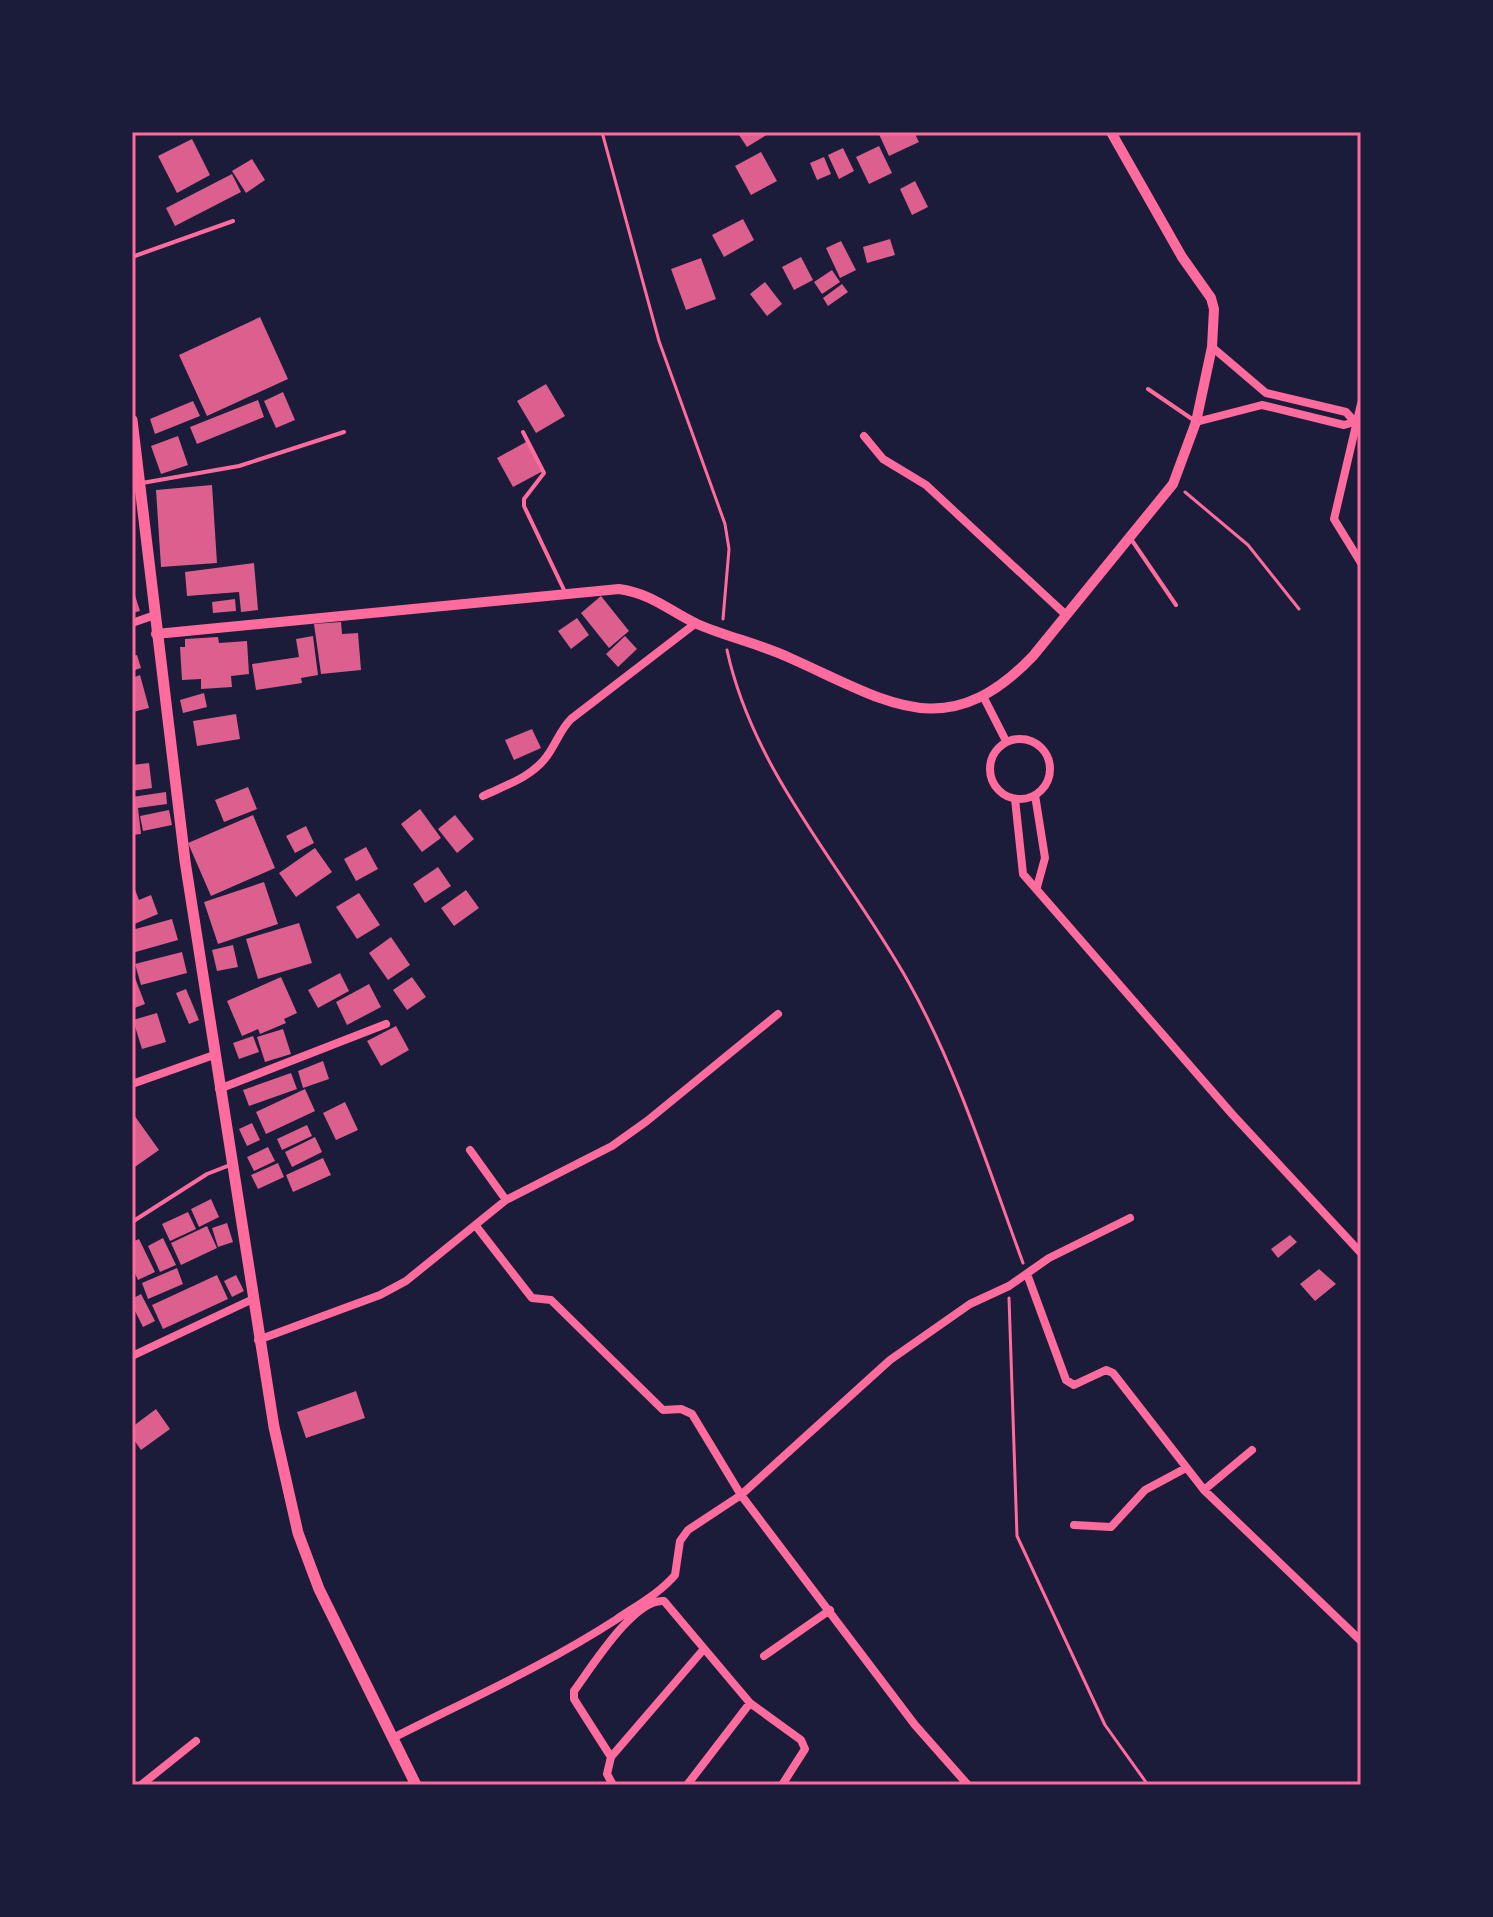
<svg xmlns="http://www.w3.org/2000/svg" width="1493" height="1917" viewBox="0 0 1493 1917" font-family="Mulish,sans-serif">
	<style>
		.building { fill: #dd5f8e }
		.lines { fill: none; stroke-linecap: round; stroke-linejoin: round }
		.path { stroke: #ff6b9d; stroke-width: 3 }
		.service { stroke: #ff6b9d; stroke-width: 4 }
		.minor { stroke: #ff6b9d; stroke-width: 8 }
		.tertiary { stroke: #ff6b9d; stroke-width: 10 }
		.secondary { stroke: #ff6b9d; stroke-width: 11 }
		.neatline { fill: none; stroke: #ff6b9d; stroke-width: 3 }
	</style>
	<rect width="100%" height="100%" fill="#1b1b3a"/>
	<path class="building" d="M737,132H771L747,147Z
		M878,132H914L919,142L889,156Z
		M192,139L210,175L177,193L158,156Z
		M879,146L892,173L869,184L856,157Z
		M843,148L854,171L839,179L828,155Z
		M761,152L777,181L751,195L735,166Z
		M824,157L831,174L817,180L810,163Z
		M252,159L265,180L246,193L232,171Z
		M232,174L241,192L175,226L166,208Z
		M915,181L928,207L912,215L900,189Z
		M743,219L754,240L724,257L712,235Z
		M890,239L895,255L867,263L863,247Z
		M841,241L856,270L840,278L826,248Z
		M801,257L813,280L794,290L782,267Z
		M701,258L716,299L686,310L671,269Z
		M832,270L840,282L822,294L814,282Z
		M765,282L782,304L767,316L750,294Z
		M842,284L848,292L828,306L823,298Z
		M260,317L288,379L207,416L179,355Z
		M546,384L565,416L536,433L517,401Z
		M283,392L295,420L276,428L264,401Z
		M258,400L264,417L197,444L190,427Z
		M193,401L200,416L155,434L150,419Z
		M178,436L188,465L161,474L151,446Z
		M526,442L543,471L513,487L497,458Z
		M212,485L217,563L161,567L156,490Z
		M254,563L258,610L241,612L239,592L187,596L185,572Z
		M132,586L140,611L132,613Z
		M601,596L629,631L609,648L581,613Z
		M235,599L236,611L213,613L212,602Z
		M577,618L589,635L571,649L558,631Z
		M341,622L342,634L358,633L361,670L321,674L314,624Z
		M313,636L318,675L301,678L302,683L256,690L252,664L299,657L296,639Z
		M625,636L637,649L618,667L606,654Z
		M218,637L219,643L247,641L249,674L231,676L232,687L201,689V679L182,680L180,647H185V639Z
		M137,655L141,668L132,671V656Z
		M140,675L149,708L133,712L132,678Z
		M204,693L207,707L183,713L180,700Z
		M236,714L240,739L197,746L193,721Z
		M532,729L541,748L514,760L505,740Z
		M149,763L152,788L132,791V765Z
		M248,787L257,809L224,822L215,800Z
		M166,792L167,804L138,808L141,834L132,835V797Z
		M420,809L441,838L422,852L401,824Z
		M169,810L172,825L143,831L140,816Z
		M253,815L275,868L211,896L188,843Z
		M455,815L474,839L457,853L438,829Z
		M306,826L314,843L295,853L286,836Z
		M366,847L378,869L356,881L344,859Z
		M315,848L332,872L296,897L279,873Z
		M438,867L451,886L425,903L413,884Z
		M132,882L139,900L151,895L158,914L132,925Z
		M264,882L278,924L218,944L204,902Z
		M466,890L479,908L454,926L441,908Z
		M359,893L380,925L357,939L336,907Z
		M172,919L178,940L132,953V930Z
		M299,923L312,963L258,979L246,939Z
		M391,937L410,965L388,980L369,953Z
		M233,945L238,967L217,971L212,950Z
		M182,952L187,973L141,985L135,964Z
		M132,970L145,1004L132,1009Z
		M340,973L349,991L318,1008L308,990Z
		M281,977L297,1013L284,1019L286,1023L260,1034L258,1029L242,1036L227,1001Z
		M412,977L426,997L407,1010L393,990Z
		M369,984L381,1007L347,1025L336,1002Z
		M186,989L199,1020L189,1024L176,993Z
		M157,1013L166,1042L142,1049L133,1020Z
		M396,1026L409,1050L381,1066L367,1041Z
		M283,1029L291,1054L265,1062L257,1037Z
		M253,1036L259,1052L239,1059L233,1043Z
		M323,1061L329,1079L303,1088L298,1071Z
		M291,1073L297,1089L249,1106L243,1090Z
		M305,1089L315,1111L266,1134L256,1112Z
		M345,1102L358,1130L336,1140L323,1113Z
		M134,1115L159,1150L132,1169V1117Z
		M252,1123L260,1140L247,1146L239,1129Z
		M307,1125L312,1136L282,1150L277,1139Z
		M315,1137L322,1152L292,1167L285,1152Z
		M268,1147L275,1161L254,1171L247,1157Z
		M323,1158L331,1175L293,1192L286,1175Z
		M278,1163L284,1177L258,1189L251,1175Z
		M211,1199L219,1217L199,1227L191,1209Z
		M188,1212L196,1229L170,1241L162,1224Z
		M227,1223L233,1242L218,1247L212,1228Z
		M207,1226L217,1248L181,1265L171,1243Z
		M1290,1235L1297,1242L1278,1258L1271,1249Z
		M163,1238L176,1265L160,1272L148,1246Z
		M139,1239L155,1272L138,1280L132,1267V1242Z
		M177,1268L183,1284L148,1299L142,1283Z
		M1319,1269L1336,1284L1315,1301L1300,1284Z
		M217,1275L228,1299L163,1329L152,1305Z
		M236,1275L244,1291L232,1297L224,1281Z
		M141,1294L155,1321L143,1327L132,1305V1299Z
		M356,1391L365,1418L306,1438L297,1412Z
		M156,1409L170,1429L141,1450L132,1437V1427Z"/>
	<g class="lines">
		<path class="path" d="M602,132L659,341L725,524L729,549L723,619
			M1185,492L1248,545L1299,609
			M727,650C754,775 848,873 909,983C958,1071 988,1168 1023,1263
			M1009,1298L1017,1536L1105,1725L1148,1785"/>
		<path class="service" d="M132,257L233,221
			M1148,389L1195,421
			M523,432L544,473L524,499V506L565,592
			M142,483L239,466L344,432
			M1131,539L1176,605
			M132,1222L207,1174L230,1165"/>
		<path class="minor" d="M1212,347L1266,393L1346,412L1354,421
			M1361,404L1334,519L1361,563
			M1196,422L1262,405L1344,425L1358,421
			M864,436L883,459L926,485L1066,615
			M132,623L155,615
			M984,698L1006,741
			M990 769a30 30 0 1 1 60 0a30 30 0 1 1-60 0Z
			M1035,795L1045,858L1037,887
			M483,796C506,785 532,777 547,756C556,744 560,730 571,719L696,623
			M1015,799L1023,874L1232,1114L1361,1253
			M132,1084L214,1055
			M219,1089L386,1024
			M470,1150L506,1200
			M476,1226L532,1298L551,1300L663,1410L681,1409L692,1414L741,1495L915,1725L968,1785
			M1027,1274L1066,1380L1074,1385L1106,1370L1113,1373L1204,1490L1361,1641
			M258,1340L380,1295L406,1281L506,1200L612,1146L647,1121L778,1014
			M132,1356L253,1299
			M1204,1490L1252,1450
			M1074,1525L1111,1527L1145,1490L1186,1468
			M764,1656L830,1610
			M395,1737C470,1699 546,1665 617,1619C636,1606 660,1593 675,1575L680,1541L688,1530L741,1495L890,1360L970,1304L1009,1286L1049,1258L1130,1218
			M611,1757L574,1699V1691C591,1668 634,1598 664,1601L750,1703L801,1740L805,1749L782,1785
			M141,1785L196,1741
			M613,1785L607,1774L611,1757L703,1650
			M687,1785L750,1703"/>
		<path class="tertiary" d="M156,634L619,589C650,593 670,611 697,624C727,637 760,644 790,658C887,701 946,747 1033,656L1173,484L1196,422L1212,347L1214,309L1211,298L1182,257L1111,132"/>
		<path class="secondary" d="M132,420L185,861L274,1427L298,1533L319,1589L416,1785"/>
	</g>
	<rect width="1493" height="1917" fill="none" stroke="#1b1b3a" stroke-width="268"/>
	<rect x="134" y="134" width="1225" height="1649" class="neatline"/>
</svg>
